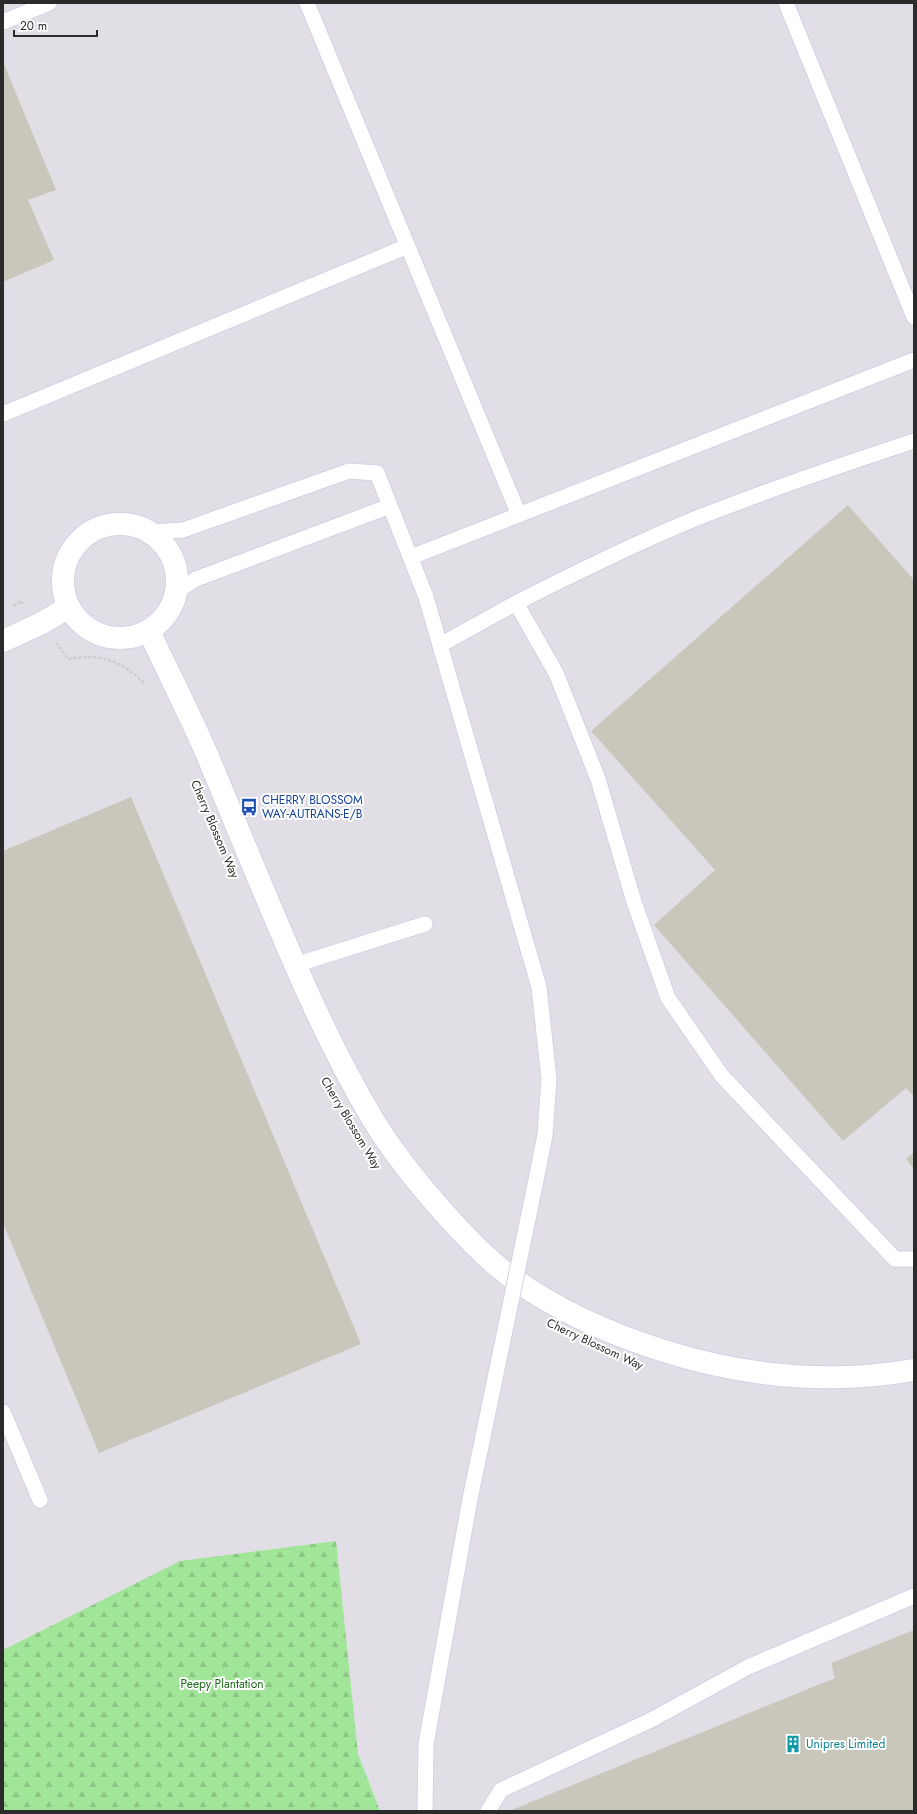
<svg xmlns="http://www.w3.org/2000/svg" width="917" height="1814" viewBox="0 0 917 1814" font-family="Jost,sans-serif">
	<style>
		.industrial { fill: #e2dee6 }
		.forest { fill: url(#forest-firs) }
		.building { fill: #c9c7bc }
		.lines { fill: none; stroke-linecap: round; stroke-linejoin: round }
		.service-casing { stroke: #d3d2e4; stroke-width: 17 }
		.minor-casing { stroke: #d3d2e4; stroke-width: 24 }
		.path { stroke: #ccc; stroke-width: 2.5; stroke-dasharray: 3 2; stroke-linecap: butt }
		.service { stroke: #fff; stroke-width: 15 }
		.minor { stroke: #fff; stroke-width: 22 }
		.service-bridge-casing { stroke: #d3d2e4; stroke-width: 17; stroke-linecap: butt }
		.service-bridge { stroke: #fff; stroke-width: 15 }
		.labels { text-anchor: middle; stroke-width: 4; stroke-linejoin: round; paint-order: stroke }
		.transit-label { font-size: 12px; fill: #164399; stroke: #fff; text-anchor: start }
		.street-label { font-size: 12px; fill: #2b2b2b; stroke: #fff }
		.park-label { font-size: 12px; fill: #196b1a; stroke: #fff }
		.culture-label { font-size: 12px; fill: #0d838f; stroke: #fff; text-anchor: start }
	</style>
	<defs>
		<pattern id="forest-firs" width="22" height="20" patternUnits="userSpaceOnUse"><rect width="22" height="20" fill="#a1e599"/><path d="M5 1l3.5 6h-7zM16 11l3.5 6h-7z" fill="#8bc584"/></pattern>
	</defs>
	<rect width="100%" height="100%" fill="#edeadd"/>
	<path class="industrial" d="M3,3H914V1811H3Z"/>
	<path class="forest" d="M336,1541L358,1754L380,1811H3V1650L180,1561Z"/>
	<path class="building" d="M4,64L56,190L28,200L54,260L3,282V65Z
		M848,505L914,580V1097L906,1088L843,1141L654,925L715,870L591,731Z
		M131,797L361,1344L99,1453L3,1223V851Z
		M914,1152V1169L906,1159Z
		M914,1630V1811H509L835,1678L831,1663Z"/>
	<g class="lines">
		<g class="service-casing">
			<path id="service" d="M307,3L519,515
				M786,3L914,317
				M3,22L49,3
				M3,414L408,246
				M151,532L183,530L349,471L377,473L426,597L539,987L549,1079L545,1135L535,1185
				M411,557L914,360
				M177,591L196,579L390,506
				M516,603C575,573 635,543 697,518C768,490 841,465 914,441
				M440,645L516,603L556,673L598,779L634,902L668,998L722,1076L895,1259H914
				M295,965L425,924
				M3,1412L40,1500
				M425,1811L426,1744L470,1499L491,1398
				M488,1811L501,1790L651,1720L748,1667L914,1596"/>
		</g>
		<g class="minor-casing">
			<path id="minor" d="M63 581a57 57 0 1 1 114 0a57 57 0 1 1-114 0Z
				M149,631C166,668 185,705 202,743C219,782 235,823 252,863C288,949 324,1037 372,1118C393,1153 420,1186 447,1216C464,1235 482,1254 502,1270C550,1308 607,1333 664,1351C747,1377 828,1385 914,1370
				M3,641L40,624L69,607"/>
		</g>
		<path class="path" d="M14,606L21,601L23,604
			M56,643L69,659C102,653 122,661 145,684"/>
		<use href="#service" class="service"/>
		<use href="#minor" class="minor"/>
		<g class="service-bridge-casing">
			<path id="service-bridge" d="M491,1398L535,1185"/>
		</g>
		<use href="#service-bridge" class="service-bridge"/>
	</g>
	<defs>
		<g id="bus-bare" transform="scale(1.38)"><path d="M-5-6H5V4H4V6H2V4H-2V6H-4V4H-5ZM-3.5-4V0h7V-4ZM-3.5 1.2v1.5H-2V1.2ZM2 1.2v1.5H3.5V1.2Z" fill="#1a4fb4" stroke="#fff" stroke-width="2.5" paint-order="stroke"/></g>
		<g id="building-bare" transform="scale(1.38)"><path d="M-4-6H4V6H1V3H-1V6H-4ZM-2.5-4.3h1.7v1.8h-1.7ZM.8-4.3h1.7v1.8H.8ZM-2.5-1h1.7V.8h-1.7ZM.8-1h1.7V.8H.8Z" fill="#0f9aa8" stroke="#fff" stroke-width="2.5" paint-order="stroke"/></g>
	</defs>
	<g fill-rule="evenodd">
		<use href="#bus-bare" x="249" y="807"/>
		<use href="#building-bare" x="793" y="1744"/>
	</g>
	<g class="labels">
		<g class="transit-label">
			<text x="262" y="804">CHERRY BLOSSOM<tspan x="262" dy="14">WAY-AUTRANS-E/B</tspan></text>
		</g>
		<g class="street-label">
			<text transform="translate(215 829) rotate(67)" y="4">Cherry Blossom Way</text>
			<text transform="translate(351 1123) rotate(59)" y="4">Cherry Blossom Way</text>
			<text transform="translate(595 1344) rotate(25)" y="4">Cherry Blossom Way</text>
		</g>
		<g class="park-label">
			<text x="222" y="1688">Peepy Plantation</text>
		</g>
		<g class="culture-label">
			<text x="806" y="1748">Unipres Limited</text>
		</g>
	</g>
	<rect width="917" height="1814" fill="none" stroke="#2b2b2b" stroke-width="8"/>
	<path d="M14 30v6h83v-6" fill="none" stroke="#2b2b2b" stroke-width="2"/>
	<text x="20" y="30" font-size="12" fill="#2b2b2b" stroke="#ffffff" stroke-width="3" paint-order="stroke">20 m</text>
</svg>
